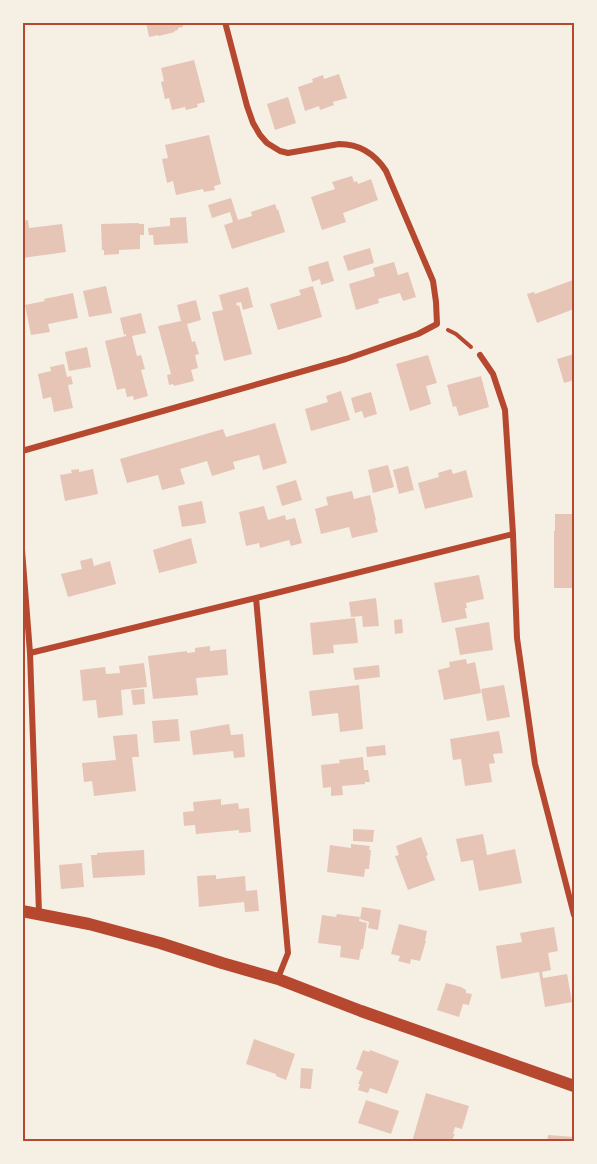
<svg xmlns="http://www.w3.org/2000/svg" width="597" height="1164" viewBox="0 0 597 1164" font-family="Commissioner,sans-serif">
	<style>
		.building { fill: #e6c5b7 }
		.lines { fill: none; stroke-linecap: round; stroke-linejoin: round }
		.path { stroke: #b5482f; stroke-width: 4 }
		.minor { stroke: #b5482f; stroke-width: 6 }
		.secondary { stroke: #b5482f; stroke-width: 12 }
		.neatline { fill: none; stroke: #b5482f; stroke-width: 2 }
	</style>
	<rect width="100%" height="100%" fill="#f6efe4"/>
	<path class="building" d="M146,22H182L183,27L178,28V30L174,31L175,32L159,36L158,35L149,37Z
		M194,60L205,102L197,104L198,107L186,110L185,107L172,110L169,98L165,99L161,82L164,81L161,68Z
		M339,74L347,98L333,102L334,105L320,110L319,106L305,111L298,87L313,82L312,79L323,75L324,79Z
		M288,97L296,123L275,130L267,104Z
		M209,135L221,184L214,186L215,190L204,192L203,189L176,195L173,181L167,183L162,159L168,158L165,145Z
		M352,176L354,182L357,181L358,184L371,179L378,200L343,213L346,222L322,230L311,197L335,189L332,182Z
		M231,198L238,220L252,216L251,212L275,204L277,210L278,209L285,232L232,249L224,225L233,222L230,212L212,218L208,205Z
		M186,217L188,243L154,245L153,235H149L148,228L170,226V218Z
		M28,220L29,228L62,224L66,252L22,258V221Z
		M139,223V224H144V235H140V249L119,250V254L104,255V250H102L101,224Z
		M370,248L374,263L348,271L343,256Z
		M328,261L334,281L321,285L320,279L312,282L308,267Z
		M394,262L398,275L408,272L416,297L403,301L400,293L378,299L379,303L356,310L349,284L375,276L373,268Z
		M573,280L574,284V309L537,323L527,294L534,292L535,294Z
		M106,286L112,313L89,317L83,291Z
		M313,286L322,317L278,330L270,304L301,295L299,290Z
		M248,287L253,307L243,310L241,302L236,303L237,306L239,305L252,354L224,361L212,312L223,310L219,295Z
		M73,293L78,318L48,324L50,332L31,335L25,305L45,301L44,299Z
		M196,300L201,320L187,324L192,342L195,341L199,354L195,355L198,368L191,370L194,381L174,386L173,384L169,385L167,375L171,374L158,326L181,321L177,305Z
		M141,313L146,333L132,336L137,356L141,355L145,369L141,370L148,396L134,400L133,396L127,397L125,388L117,390L105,341L126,336V334L124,335L120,318Z
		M87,347L91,367L69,371L65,352Z
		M574,354V380L564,383L557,359Z
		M428,355L437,383L426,386L431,404L410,411L396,364Z
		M64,364L67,377L71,376L73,384L68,385L73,408L54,412L51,397L43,399L38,374L51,371L50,367Z
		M481,376L489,407L459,416L456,406L453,407L447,385Z
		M341,391L350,420L311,431L305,409L328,402L326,396Z
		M371,392L377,414L364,418L362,411L355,413L351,398Z
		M275,423L287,463L263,470L259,455L233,462L235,469L212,476L207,461L180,469L185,484L162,490L158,475L127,483L120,459L223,429L226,437Z
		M388,465L394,487L373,493L368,470Z
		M408,466L414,490L399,494L393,470Z
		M79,469V472L93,469L98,494L65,501L60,475L72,473L71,470Z
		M451,469L453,474L466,470L473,497L425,509L418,483L439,477L438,473Z
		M296,480L302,500L282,506L276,486Z
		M352,491L354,499L370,495L376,520L375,521L378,532L352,538L349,527L321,534L315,509L328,505L326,497Z
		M202,501L206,523L182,527L178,506Z
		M264,506L268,520L285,515L286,520L295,518L302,543L291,546L289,540L260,548L259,543L246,546L239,512Z
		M555,514H574V588H554V531H555Z
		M191,538L197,563L159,573L153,550Z
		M92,558L94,566L110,561L116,584L68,597L61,574L82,569L80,561Z
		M479,575L484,599L466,603L467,608H465L467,618L442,623L434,583Z
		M376,598L379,626L363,627L362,616L351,617L349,602Z
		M355,618L358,643L333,645L334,653L313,655L310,623Z
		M402,619L403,633L395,634L394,620Z
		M489,622L493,650L460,655L455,628Z
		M210,646V651L226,649L228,675L196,678L198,695L153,699L148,656L187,651V653L195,652V648Z
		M466,659L467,664L475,662L481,693L444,700L438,670L450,667L449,662Z
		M144,663L147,687L121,690L123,715L98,718L96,700L83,701L80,670L105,667L106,674L120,673L119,666Z
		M379,665L380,677L355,680L353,668Z
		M359,685L363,729L340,732L338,713L312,716L309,691Z
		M504,685L510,717L487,721L481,689Z
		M144,689L145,704L133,705L131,690Z
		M178,719L180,741L154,743L152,721Z
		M229,724L231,735L243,734L245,757L234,758L233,751L193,755L190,731Z
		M499,731L503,753L493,754L495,763L489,764L492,782L465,786L461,759L453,760L450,739Z
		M137,734L139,757H132L136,791L94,796L92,781L84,782L82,763L116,760L113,736Z
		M385,745L386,755L367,757L366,747Z
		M363,757L364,770H368L370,782H365V784L342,786L343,795L331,796V787L323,788L321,765L340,763L339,760Z
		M221,799V805L238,803L239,809L249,808L251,832L239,833V830L196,834L195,825L184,826L183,812L194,811L193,802Z
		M353,829L374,830L373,842L353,841Z
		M483,834L487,855L515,849L522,883L479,891L473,860L461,862L456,839Z
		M421,837L428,855L426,856L435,880L408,890L395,856L399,855L396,846Z
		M351,844L370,846L369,850H371L369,869H365L364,877L327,872L330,845L351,848Z
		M144,850L145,875L93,878L91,855H97V853Z
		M82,863L84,887L61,889L59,865Z
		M216,875V879L245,876L246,891L257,890L259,911L245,912L244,902L199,907L197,876Z
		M362,907L381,910L378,930L368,928L369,922L360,919Z
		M337,914L360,917L359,921L367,923L363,949H361L359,960L340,957L341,946L318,943L322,915L336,917Z
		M399,924L427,931L425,941H426L420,961L411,959L410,964L398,961L400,956L391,954Z
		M554,927L558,951L548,953L551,970L542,972L543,978L567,974L572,1002L545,1007L539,972L501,979L496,946L522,942L520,933Z
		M446,983L461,987L466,990V993L472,994L469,1005L463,1004L459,1017L437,1010Z
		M254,1039L295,1054L286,1080L276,1076V1074L246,1064Z
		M363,1050L369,1052L370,1050L399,1061L387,1094L370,1088L368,1093L358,1090L360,1084H358L363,1072L356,1069Z
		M301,1068L313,1069L311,1089L300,1088Z
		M426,1093L469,1106L462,1129L455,1127L453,1134H455L451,1142H412Z
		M366,1100L399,1111L391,1134L358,1123Z
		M548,1135L574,1137V1142H547Z"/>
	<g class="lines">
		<path class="path" d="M448,330L456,334L471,347"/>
		<path class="minor" d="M22,451L346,359L418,334L437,324L436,302L433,281L386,171C375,154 360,144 339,144L288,153L280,151L267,143L260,135L253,123L247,106L225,22
			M513,534L517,638L535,764L574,915
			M22,550L30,653L39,913
			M256,598L288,953L278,978
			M30,653L256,598L513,534L505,410L493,374L480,355"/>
		<path class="secondary" d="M22,911L89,924L160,943L222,963L278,979L361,1011L574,1086"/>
	</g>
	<rect width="597" height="1164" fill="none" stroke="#f6efe4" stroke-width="48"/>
	<rect x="24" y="24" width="549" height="1116" class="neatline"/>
</svg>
